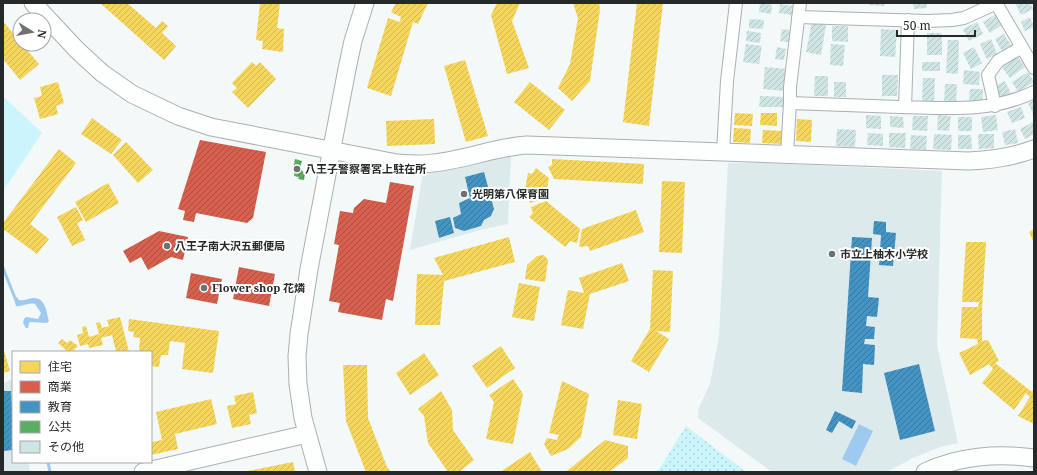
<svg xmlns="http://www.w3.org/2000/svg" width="1037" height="475" viewBox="0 0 1037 475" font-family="'Noto Serif','Noto Sans JP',serif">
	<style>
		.built { fill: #ddeaec }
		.green { fill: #cbf4fc }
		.park { fill: url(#park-dots) }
		.water { fill: #9fcaf0 }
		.homes { fill: url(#homes-hatch) }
		.shops { fill: url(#shops-hatch) }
		.schools { fill: url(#schools-hatch) }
		.public { fill: url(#public-hatch) }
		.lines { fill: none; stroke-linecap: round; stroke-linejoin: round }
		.stream { stroke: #9fcaf0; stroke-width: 3 }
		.building { fill: url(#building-hatch) }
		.street-casing { stroke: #acafb0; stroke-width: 14 }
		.secondary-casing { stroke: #acafb0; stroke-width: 19 }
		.street { stroke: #fdfefe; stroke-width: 12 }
		.secondary { stroke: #fdfefe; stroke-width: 17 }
		.poi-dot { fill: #6d7172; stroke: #fff; stroke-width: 1.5 }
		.labels { text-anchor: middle; stroke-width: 4; stroke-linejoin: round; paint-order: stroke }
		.poi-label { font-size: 11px; font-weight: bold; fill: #25292a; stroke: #fff; text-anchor: start }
	</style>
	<defs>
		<pattern id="park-dots" width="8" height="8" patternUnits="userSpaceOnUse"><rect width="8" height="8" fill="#cbf4fc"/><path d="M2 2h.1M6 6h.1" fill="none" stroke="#aed1d8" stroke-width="1.8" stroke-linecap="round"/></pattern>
		<pattern id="homes-hatch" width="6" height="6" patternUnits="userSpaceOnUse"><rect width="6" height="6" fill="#f6d55c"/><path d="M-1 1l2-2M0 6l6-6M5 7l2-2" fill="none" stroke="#d3b750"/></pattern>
		<pattern id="shops-hatch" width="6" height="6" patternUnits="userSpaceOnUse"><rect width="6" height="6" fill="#d6604d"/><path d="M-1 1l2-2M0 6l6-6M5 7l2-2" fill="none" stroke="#ad4f40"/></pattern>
		<pattern id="schools-hatch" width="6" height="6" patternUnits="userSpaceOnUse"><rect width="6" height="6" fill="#4393c3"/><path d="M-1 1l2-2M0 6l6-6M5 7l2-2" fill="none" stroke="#38789f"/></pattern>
		<pattern id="public-hatch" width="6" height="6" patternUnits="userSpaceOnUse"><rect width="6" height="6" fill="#5aae61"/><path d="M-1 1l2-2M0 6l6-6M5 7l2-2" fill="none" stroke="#4a8e50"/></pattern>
		<pattern id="building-hatch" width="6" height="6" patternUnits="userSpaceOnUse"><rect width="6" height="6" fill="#cee5e4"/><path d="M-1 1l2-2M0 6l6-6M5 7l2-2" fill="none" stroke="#b1c4c4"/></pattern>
	</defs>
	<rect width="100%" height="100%" fill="#f3f8f9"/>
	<path class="built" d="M511,155L508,224L480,230L410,250L423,173L447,170Z
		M728,163H766L942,171L937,345L958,443L940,447L913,458L887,472H772L698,418V410L710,384L719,336Z
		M13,379V462H29L30,472H3V383Z"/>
	<path class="green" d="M3,96L42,133L3,191Z"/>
	<path class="park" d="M686,426L746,472H655L660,468Z"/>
	<path class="water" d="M17,297L19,300C24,301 27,299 32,298C46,297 46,311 49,321L47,323L30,322L29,323L28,328H26L23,323L24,319L26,317L38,319L41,313L35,304C28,302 23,307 16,306L14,299Z
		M859,424L873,431L856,466L842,459Z"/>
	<path class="homes" d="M100,3H127L156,28L162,21L168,26L162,33L176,46L164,60Z
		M260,3H280L277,28L284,29L283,52L262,49L263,41L256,40Z
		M396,3H428L418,24L413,22L391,96L367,88L388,18L400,22L401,17L391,12Z
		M497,3H520L512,21L529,68L507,74L491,15Z
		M573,3H599L600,9L590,81L572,101L558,88L570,64L578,18Z
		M637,3H663L649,126L623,122Z
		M3,21L20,42V44H22L39,64L20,80L3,59Z
		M465,60L488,136L466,142L444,66Z
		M252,62L256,66L260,62L276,79L248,108L232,92L237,88L232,83Z
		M58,82L64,103L56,106L58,114L40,119L34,98L42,96L40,87Z
		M530,82L565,110L549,130L514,102Z
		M735,113L753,114L752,126L734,125Z
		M761,113H777V126L760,125Z
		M92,118L122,140L111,154L81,134Z
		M434,119L435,144L387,146L386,121Z
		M797,119L812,120L811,142L796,141Z
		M734,128L751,129L750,143L733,142Z
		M763,130L783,131V144L762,143Z
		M126,142L153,170L138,183L113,155Z
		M59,149L76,163L30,224L49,239L37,254L3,229V223Z
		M552,159L644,164L643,184L554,179L548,167L552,165Z
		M536,168L549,178L545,198L530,203L527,195L524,194L528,173L532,174Z
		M662,181L685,182L682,253L659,252Z
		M108,183L119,203L86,222L75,202Z
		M546,201L580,229L577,243L570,241L565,247L529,217L533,213L531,207Z
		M76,207L83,220L77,223L85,240L72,246L57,217Z
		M636,210L644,232L590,251L588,246L579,247L582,229Z
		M1034,229V243L1029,232Z
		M509,237L515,262L444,281L440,325H415L417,274L443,275L434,258Z
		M966,242H986L982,308V341L988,340L999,361L995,363L1032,392L1034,389V424L1018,416L1030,397L1026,393L1014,410L982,383L993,369L989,364L970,375L959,353L978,344L977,339L960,338L962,307H978L979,302H962Z
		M544,255L548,260L545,282L525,279L527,265L537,256Z
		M622,263L629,281L590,294L583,329L561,325L568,290L584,293L579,278Z
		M653,270L673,271L670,332L656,331L669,339L649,372L631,361L650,329Z
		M519,283L540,287L534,321L512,317Z
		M120,317L129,352H113L116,351L112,335L101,338L103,345L89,348L88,344L80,346L77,335L83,333L82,327L86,326L89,337L99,334L96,323L100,322L102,328L109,326L107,320Z
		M129,319L219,331L213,373L182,369L185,343L170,341L168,355H161L159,367L151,366V352H139L140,338L133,337L134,332L128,331Z
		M62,339L67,343L70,340L78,346L72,352H65L66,350L58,343Z
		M501,346L515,368L487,388L472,366Z
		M3,347L10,371L3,373Z
		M424,353L439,375L410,395L396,373Z
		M343,365H367L368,418L387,467L391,472H366L346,421Z
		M513,379L523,394L513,444L486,439L494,402L489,395Z
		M562,381L589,394L581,437L568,449L551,456L544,444L547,438L557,440L559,435L549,433Z
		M441,391L452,410L453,430L474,460L459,472H448L428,443L424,416L418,409Z
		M253,392L257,413L249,415L251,424L232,428L227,406L236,404L234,396Z
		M211,399L217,424L175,434L178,449L151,455V439L152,442L162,440L156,412Z
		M618,400L642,404L637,439L613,435Z
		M605,440L628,446V458L609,472H568L567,471Z
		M530,452L542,472H500Z
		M293,462L295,472H248V471Z"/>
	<path class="shops" d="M200,140L266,152L253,218L247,223L196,213L194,222L183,220L185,211L178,209Z
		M390,182L414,186L393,301L386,299L382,320L338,312L340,303L329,301L339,245L334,244L340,211L353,213L354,208L364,199L386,203Z
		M159,231L188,237L183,260L171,257L148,270L141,257L130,263L123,251Z
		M239,267L275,274L269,306L233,299Z
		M191,273L222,279L217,304L186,298Z"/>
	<path class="schools" d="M484,172L494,209L491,216L484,220L481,226L464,231L455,228L453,218L461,214L459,203L470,198L465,177Z
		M450,217L454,233L439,238L435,221Z
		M874,221L886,222V232L896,233L893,266L879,265L881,235L873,234Z
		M852,237L872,238L868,297L879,298L877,317L867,316L866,326L875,327L874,339H865L864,344L875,345L874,365L863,364L862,393L842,391Z
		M919,364L935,431L900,440L884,373Z
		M3,391H11L13,425V450L3,451Z
		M835,411L856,421L852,429L839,421L832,433L826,430Z"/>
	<path class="public" d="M295,159L302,161L300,168L305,174L304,180L298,179L299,177L294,176L295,171H293Z"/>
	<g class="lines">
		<path class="stream" d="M3,268L15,298
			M48,462L50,472"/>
	</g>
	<path class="building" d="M760,3L772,5L771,14L759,12Z
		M869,3H885L884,6L869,5Z
		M913,3H927V8L914,9Z
		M1015,3H1030L1033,9L1021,15Z
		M780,4L793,6L792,15L779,13Z
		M996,14L1003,24L990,33L983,22Z
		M1030,17L1034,27L1025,31L1021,22Z
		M749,19L764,20L763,29L749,28Z
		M812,22L826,25L821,55L806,52Z
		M977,22L983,34L969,41L963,29Z
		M832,26H848V42L832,41Z
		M782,29L795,31L793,43L780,41Z
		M881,29L897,30L895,57L880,56Z
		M747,31L761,33L760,43L746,41Z
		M927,33H942V55H927Z
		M1004,34L1012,47L1003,53L995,39Z
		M991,39L997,54L987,59L980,44Z
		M948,40H959L958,74L946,73Z
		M746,44L762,46L759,64L743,62Z
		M831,44L845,45L843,66L830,65Z
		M777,47L786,49L784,60L775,59Z
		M974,47L982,63L971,69L963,53Z
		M1017,55L1025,67L1010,78L1001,66Z
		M922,62H940V71H922Z
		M765,67L787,69L785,91L763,89Z
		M964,70L980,72L979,85L963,84Z
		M1028,72L1034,82L1018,92L1012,82Z
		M882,75H898L897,96H882Z
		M815,76H828V96H814Z
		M923,78H935L934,102H922Z
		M1005,81L1011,94L998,101L992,88Z
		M834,82H846V97H834Z
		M945,84H957L956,105L944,104Z
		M970,89H983L982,103L969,102Z
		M760,96L785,97V107H759Z
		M1034,100V116L1028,103Z
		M1021,107L1025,118L1012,123L1007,112Z
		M866,115L881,116V129L866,128Z
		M938,115L951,116L949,131L937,130Z
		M996,115L998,130L983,132L981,117Z
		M890,116L903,117L904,128L890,127Z
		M913,116H928L927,131L912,130Z
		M958,117H972V131H958Z
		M1033,122L1034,134L1025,139L1020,129Z
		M837,129L856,130L855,147L836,146Z
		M1015,129L1018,143L1005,145L1002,132Z
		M868,133L883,134V146L867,145Z
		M889,133H906L905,148L889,147Z
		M934,134L952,135L951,150L933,149Z
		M978,134H994V148L979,149Z
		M911,135L927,136L926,150L910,149Z
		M958,135H971L972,149H958Z"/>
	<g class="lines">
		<g class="street-casing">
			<path id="street" d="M800,3L790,87V103C827,104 863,106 900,107C947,108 990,113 1034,92
				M996,3L1034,68
				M798,17L927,21L952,20L964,18L997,3
				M995,106L988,75L998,61L1022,47
				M905,107L908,20
				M723,152L727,81L736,3
				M787,154L790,103"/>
		</g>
		<g class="secondary-casing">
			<path id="secondary" d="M33,3L77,50L102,73L132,94L178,116L211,127L397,163C409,164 421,165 433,163C465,160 495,147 527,145L969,161C992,160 1013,157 1034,149
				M143,472L307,434
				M318,472L303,418L298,384L297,356L299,334L309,269L347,69L353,41L365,3
				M925,472C958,456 998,453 1034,458"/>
		</g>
		<use href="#street" class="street"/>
		<use href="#secondary" class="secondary"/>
	</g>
	<g class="poi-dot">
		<circle cx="297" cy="169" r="4"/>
		<circle cx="464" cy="194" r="4"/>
		<circle cx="167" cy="246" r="4"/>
		<circle cx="832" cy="254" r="4"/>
		<circle cx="204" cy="288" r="4"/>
	</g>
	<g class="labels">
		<g class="poi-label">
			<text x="305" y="173">八王子警察署宮上駐在所</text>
			<text x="472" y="198">光明第八保育園</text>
			<text x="175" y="250">八王子南大沢五郵便局</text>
			<text x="840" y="258">市立上柚木小学校</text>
			<text x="212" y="292">Flower shop 花燐</text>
		</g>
	</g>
	<rect width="1037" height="475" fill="none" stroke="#25292a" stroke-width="8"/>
	<rect x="12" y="351" width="140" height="112" fill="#ffffff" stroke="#a8a9aa"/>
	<rect x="20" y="361" width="20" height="12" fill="#f6d55c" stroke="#a8a9aa"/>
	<text x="48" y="371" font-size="12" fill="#25292a">住宅</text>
	<rect x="20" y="381" width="20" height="12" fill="#d6604d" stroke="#a8a9aa"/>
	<text x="48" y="391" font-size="12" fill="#25292a">商業</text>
	<rect x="20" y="401" width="20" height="12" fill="#4393c3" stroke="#a8a9aa"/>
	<text x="48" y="411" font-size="12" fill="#25292a">教育</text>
	<rect x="20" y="421" width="20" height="12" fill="#5aae61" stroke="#a8a9aa"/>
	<text x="48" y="431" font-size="12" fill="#25292a">公共</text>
	<rect x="20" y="441" width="20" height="12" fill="#cee5e4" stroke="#a8a9aa"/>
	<text x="48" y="451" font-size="12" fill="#25292a">その他</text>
	<g transform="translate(32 32) rotate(101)"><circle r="19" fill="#ffffff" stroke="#a8a9aa"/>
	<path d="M0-3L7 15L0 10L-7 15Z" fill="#6d7172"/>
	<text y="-6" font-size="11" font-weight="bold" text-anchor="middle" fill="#25292a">N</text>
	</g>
	<path d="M897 30v6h78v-6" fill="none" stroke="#25292a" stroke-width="2"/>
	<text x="903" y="30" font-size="12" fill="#25292a" stroke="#ffffff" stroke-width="3" paint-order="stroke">50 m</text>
</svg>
